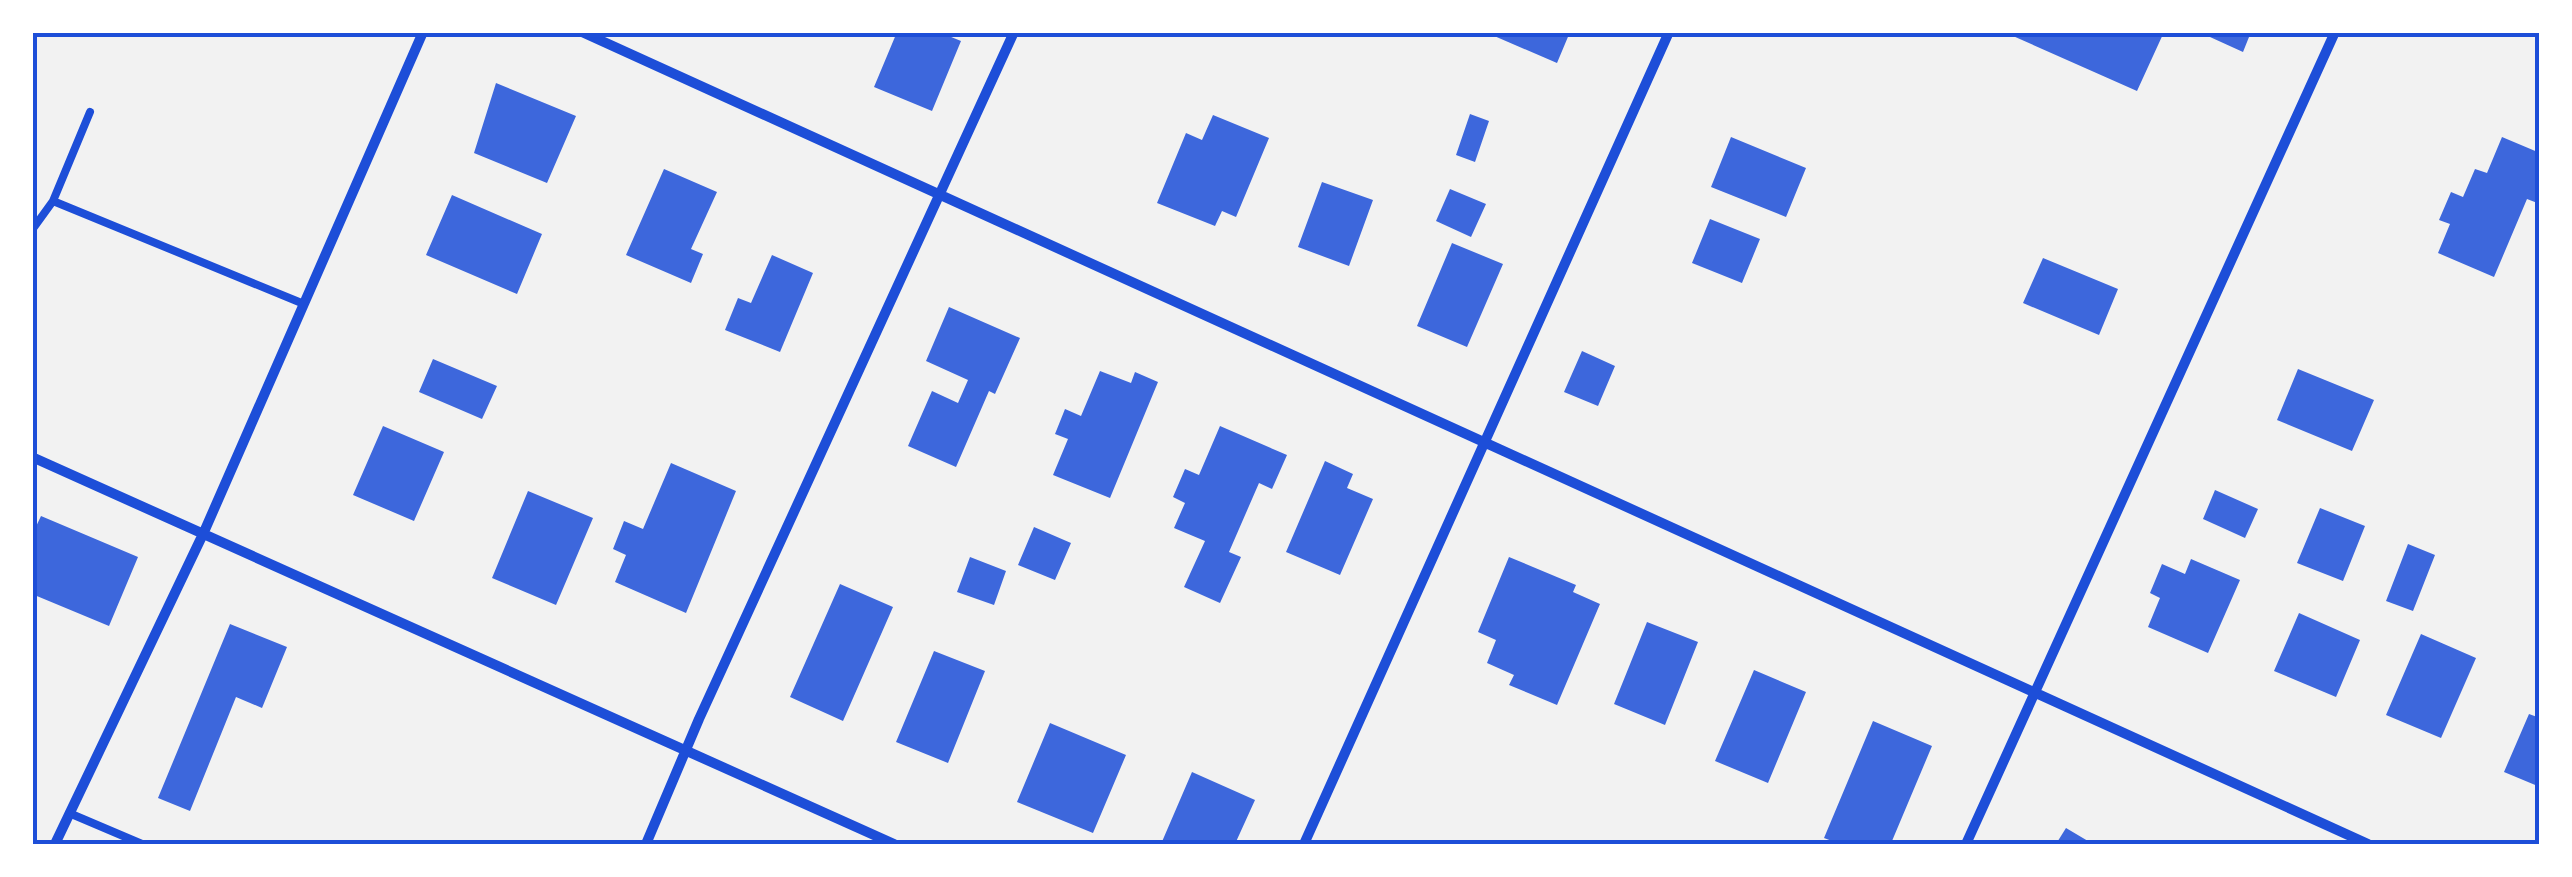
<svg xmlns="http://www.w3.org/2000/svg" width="2572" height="877" viewBox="0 0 2572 877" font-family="Roboto,sans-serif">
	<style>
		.building { fill: #3d67dc }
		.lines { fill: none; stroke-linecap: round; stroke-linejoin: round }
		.service { stroke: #1d4ed8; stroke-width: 8 }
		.minor { stroke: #1d4ed8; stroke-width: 10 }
		.neatline { fill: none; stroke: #1d4ed8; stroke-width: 4 }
	</style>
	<rect width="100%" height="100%" fill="#f2f2f2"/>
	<path class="building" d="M897,32H939L961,41L932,111L874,87Z
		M1485,32H1570L1557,63Z
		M2015,32H2164L2137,91L2013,36Z
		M2199,32H2251L2243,52Z
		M496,83L576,116L547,183L474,153Z
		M1470,114L1489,121L1475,162L1456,155Z
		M1213,115L1269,138L1236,217L1222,211L1215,226L1157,203L1186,133L1202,140Z
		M1731,137L1806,168L1786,217L1711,187Z
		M2502,137L2540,153V204L2527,199L2494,277L2438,253L2450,224L2439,220L2451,192L2463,197L2475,169L2487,173Z
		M664,169L717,192L691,249L703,254L691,283L626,255Z
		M1322,182L1373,200L1349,266L1298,247Z
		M1450,189L1486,204L1471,237L1436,221Z
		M452,195L542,234L517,294L426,255Z
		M1710,219L1760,239L1742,283L1692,263Z
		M1452,243L1503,264L1467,347L1417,326Z
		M772,255L813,273L780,352L725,330L738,298L751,303Z
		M2043,258L2118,289L2099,335L2023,303Z
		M949,307L1020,338L995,394L989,391L956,467L908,446L932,391L958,403L968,380L926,361Z
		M1582,351L1615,366L1598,406L1564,392Z
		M433,359L497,386L482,419L419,392Z
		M2298,369L2374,400L2352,451L2277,420Z
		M1100,371L1131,383L1135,372L1158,382L1110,498L1053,475L1068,439L1055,434L1065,409L1081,416Z
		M383,426L444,452L414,521L353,495Z
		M1220,426L1287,455L1272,489L1259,483L1229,552L1241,557L1220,603L1184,587L1205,541L1174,528L1185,503L1173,497L1185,469L1199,475Z
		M1325,461L1353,474L1347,488L1373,499L1340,575L1286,552Z
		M671,463L736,491L686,613L615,582L626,555L613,549L624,521L643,529Z
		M2215,490L2258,509L2245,538L2203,519Z
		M528,491L593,518L556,605L492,578Z
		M2320,508L2365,526L2343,581L2297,563Z
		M41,516L138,557L109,626L32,594V535Z
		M1034,527L1071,543L1055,580L1018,565Z
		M2408,544L2435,555L2413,611L2386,601Z
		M970,557L1006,571L994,605L957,592Z
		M1509,557L1576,585L1573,592L1600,604L1557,705L1509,685L1514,675L1487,663L1496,640L1478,632Z
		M2191,559L2240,580L2208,653L2148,627L2160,598L2150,593L2162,564L2185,574Z
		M840,584L893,607L843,721L790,697Z
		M2299,613L2360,640L2336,697L2274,671Z
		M1647,622L1698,642L1665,725L1614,704Z
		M230,624L287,647L262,708L236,697L190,811L158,798Z
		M2421,634L2476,658L2441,738L2386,715Z
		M934,651L985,671L948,763L896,742Z
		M1754,670L1806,692L1768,783L1715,761Z
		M2529,714L2540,718V787L2504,772Z
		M1873,721L1932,746L1892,841L1840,844L1824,838Z
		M1050,723L1126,755L1093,833L1017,802Z
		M1192,772L1255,800L1235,844H1161Z
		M2066,828L2093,844H2056Z"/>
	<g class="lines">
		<path class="service" d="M53,201L304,304
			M32,230L53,201L90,112
			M69,813L142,844"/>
		<path class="minor" d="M582,32L2368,844
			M32,457L894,844
			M55,844L204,532L423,32
			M646,844L699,719L1014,32
			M1304,844L1669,32
			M1966,844L2335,32"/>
	</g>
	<rect width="2572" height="877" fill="none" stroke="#ffffff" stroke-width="70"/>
	<rect x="35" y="35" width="2502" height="807" class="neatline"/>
</svg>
